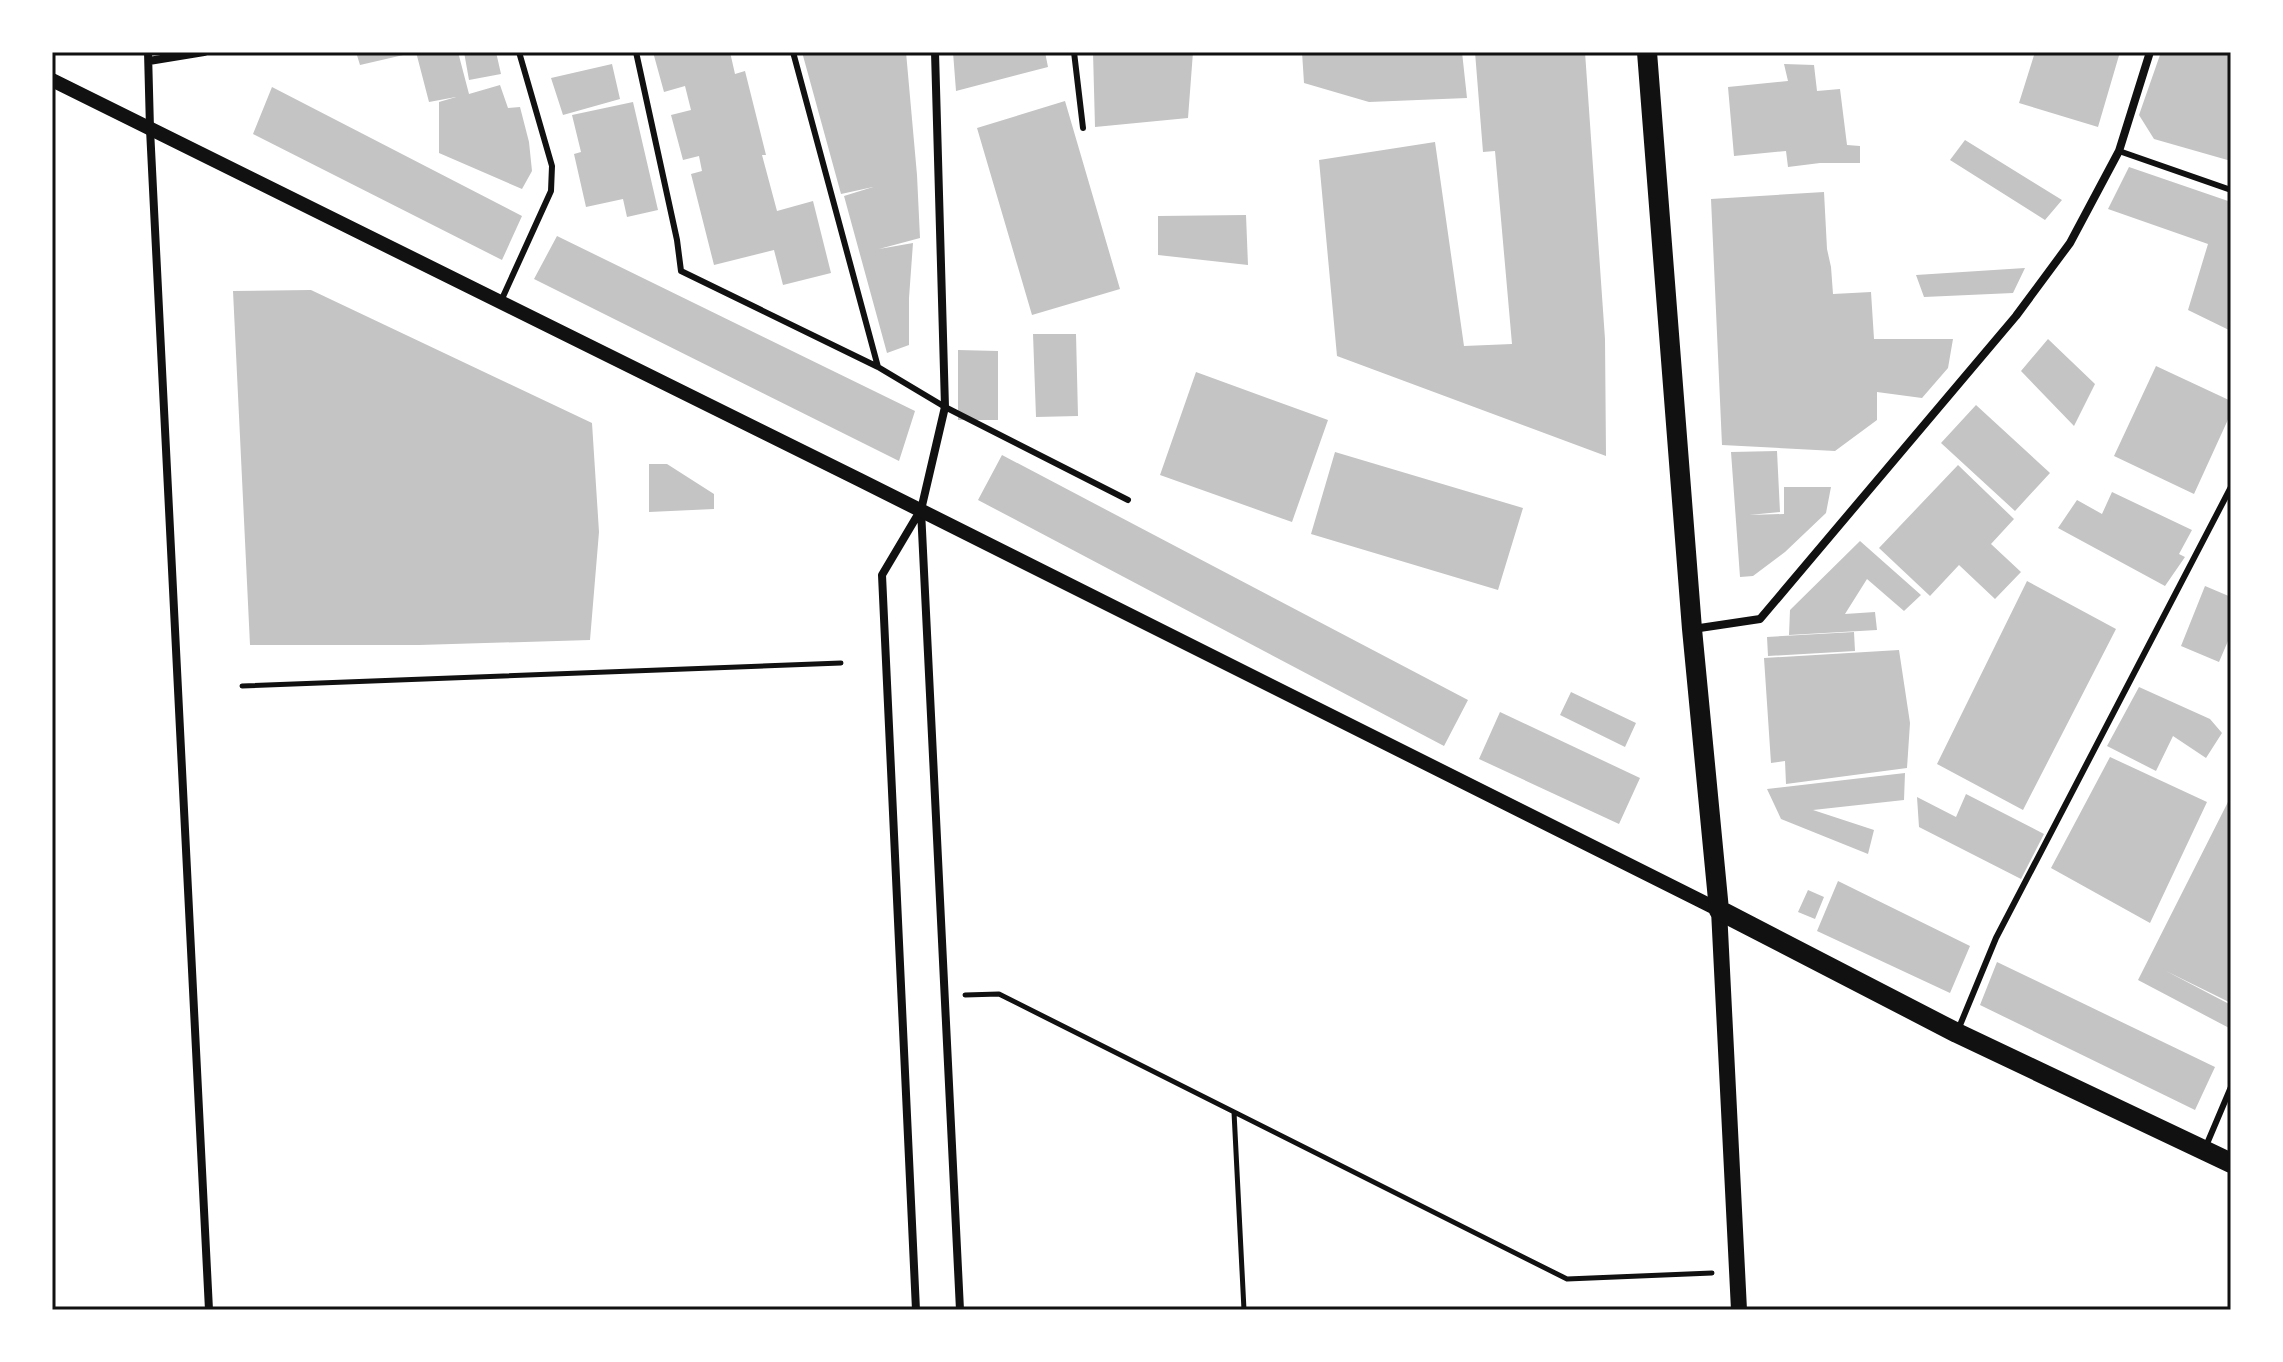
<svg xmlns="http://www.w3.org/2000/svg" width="2283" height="1362" viewBox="0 0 2283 1362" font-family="Rubik,sans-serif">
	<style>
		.building { fill: #c4c4c4 }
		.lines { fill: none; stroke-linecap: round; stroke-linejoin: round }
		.path { stroke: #111; stroke-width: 5 }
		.service { stroke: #111; stroke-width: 6 }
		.minor { stroke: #111; stroke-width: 8 }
		.tertiary { stroke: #111; stroke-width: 14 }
		.secondary { stroke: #111; stroke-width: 16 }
		.primary { stroke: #111; stroke-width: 20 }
		.neatline { fill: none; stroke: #111; stroke-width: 3 }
	</style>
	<rect width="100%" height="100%" fill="#fff"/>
	<path class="building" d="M356,52H412V53L360,65Z
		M416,52H458L469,94L500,85L508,108L520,107L529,142L532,171L522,189L439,153V102L456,97L429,102Z
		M464,52H496L501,74L469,80Z
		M653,52H730L735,74L745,71L766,155H762L777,211L813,201L831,273L783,285L774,250L714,265L691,174L702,171L699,156L683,160L671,115L691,110L685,86L664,92Z
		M802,52H906L917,175L920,238L879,249L913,243L909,298V345L887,353L844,196L873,187L841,194Z
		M953,52H1045L1048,67L956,91Z
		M1093,52H1193L1188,118L1095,127Z
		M1302,52H1462L1467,98L1369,102L1304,83Z
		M1475,52H1585L1605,339L1606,456L1337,356L1319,160L1435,142L1464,346L1512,344L1495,151L1483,152Z
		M2035,52H2120L2098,127L2019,103Z
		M2161,52H2231V161L2154,139L2139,115Z
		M612,64L620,99L563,115L551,78Z
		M1784,64L1814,65L1817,91L1840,89L1847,145L1860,146V163H1820L1788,167L1786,151L1734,156L1728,87L1788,81Z
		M272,87L522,216L502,260L253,134Z
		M1065,101L1120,289L1032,315L977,128Z
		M633,102L658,210L627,217L623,199L586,207L574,154L581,152L572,115Z
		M1965,140L2062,200L2045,220L1950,160Z
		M2129,167L2231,202V331L2188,310L2208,244L2108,209Z
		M1824,192L1827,249L1831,267L1833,294L1871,292L1874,339H1953L1948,368L1922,398L1877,392V420L1835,451L1722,445L1711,199Z
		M1246,215L1248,265L1158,255V216Z
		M557,236L915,411L899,461L534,279Z
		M2025,268L2013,293L1924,297L1916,275Z
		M311,290L592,423L599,532L590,640L419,645H250L233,291Z
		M1033,334H1076L1078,416L1036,417Z
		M2048,339L2095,384L2074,426L2021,371Z
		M958,350L998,351V420H958Z
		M2156,366L2231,401V413L2194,494L2114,456Z
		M1196,372L1328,420L1292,522L1160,475Z
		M1976,405L2050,473L2015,511L1941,443Z
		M1777,451L1780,512L1749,515L1784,514V487H1831L1826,513L1785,552L1753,576L1740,577L1731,452Z
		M1335,452L1523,508L1498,590L1311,534Z
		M1002,455L1468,700L1444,746L978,500Z
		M649,464H667L714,494V509L649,512Z
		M1958,465L2014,519L1991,544L2021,572L1995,599L1959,565L1930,596L1879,548Z
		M2112,492L2192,530L2179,554L2185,557L2165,586L2058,528L2077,500L2102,514Z
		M1860,541L1921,595L1904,611L1867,579L1845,614L1875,612L1877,630L1789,635L1790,610Z
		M2027,581L2116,629L2023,810L1937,764Z
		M2205,586L2231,597V634L2219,662L2181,646Z
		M1854,632L1855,651L1768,656L1767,637Z
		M1899,650L1910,723L1907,768L1786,784L1785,761L1771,763L1764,658Z
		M2139,687L2210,719L2222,733L2206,758L2173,736L2156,771L2107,746Z
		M1571,692L1636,723L1625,747L1560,715Z
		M1500,712L1640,778L1619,824L1479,759Z
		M2110,757L2207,802L2150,923L2051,868Z
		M1905,773L1904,800L1813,810L1874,830L1868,854L1781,819L1767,789Z
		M1966,794L2044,834L2021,879L1919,827L1917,797L1956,817Z
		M2231,796V1003L2166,971L2231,1005V1029L2138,980Z
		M1838,881L1970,946L1950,993L1817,931Z
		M1808,890L1824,897L1815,919L1798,912Z
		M1997,962L2215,1067L2195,1110L1980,1005Z"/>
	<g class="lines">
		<path class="path" d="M242,686L841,663
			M965,995L999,994L1567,1279L1712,1273
			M1234,1112L1244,1310"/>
		<path class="service" d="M636,52L677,240L681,271L878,367L945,407L1128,500
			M793,52L878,367
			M1074,52L1083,128
			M2119,151L2231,190
			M501,301L551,191L552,166L519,52
			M1958,1030L1996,938L2231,487
			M2206,1146L2231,1087"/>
		<path class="minor" d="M148,52L150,129L209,1310
			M935,52L945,407L921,510L960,1310
			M149,61L204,52
			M1693,629L1760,619L2016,316L2070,243L2119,151L2150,52
			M916,1310L882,575L920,511"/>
		<path class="tertiary" d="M52,80L860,480L1719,910"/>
		<path class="secondary" d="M1719,910L1739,1310"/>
		<path class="primary" d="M1647,52L1692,629L1719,910L1957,1033L2231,1163"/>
	</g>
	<rect width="2283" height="1362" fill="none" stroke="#ffffff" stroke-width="108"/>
	<rect x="54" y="54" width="2175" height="1254" class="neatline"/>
</svg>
